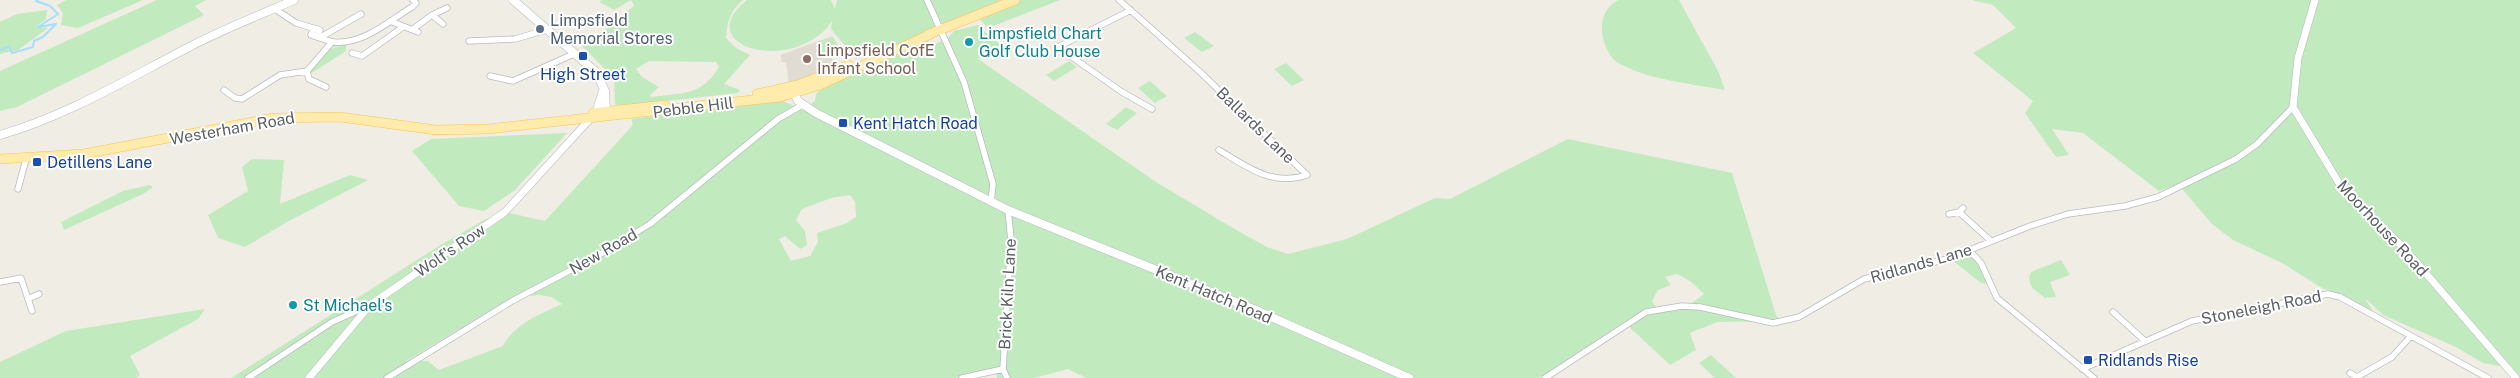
<svg xmlns="http://www.w3.org/2000/svg" width="2520" height="378" viewBox="0 0 2520 378" font-family="'Public Sans',sans-serif">
	<style>
		.education { fill: #e0dcd3 }
		.green { fill: #c2eabf; fill-rule: evenodd }
		.lines { fill: none; stroke-linecap: round; stroke-linejoin: round }
		.stream { stroke: #a6deff; stroke-width: 2 }
		.minor-casing { stroke: #b7bbc0; stroke-width: 7 }
		.tertiary-casing { stroke: #b7bbc0; stroke-width: 8 }
		.secondary-casing { stroke: #b8bcc2; stroke-width: 9 }
		.primary-casing { stroke: #ffc14f; stroke-width: 10 }
		.minor { stroke: #fff; stroke-width: 5.5 }
		.tertiary { stroke: #fff; stroke-width: 7 }
		.secondary { stroke: #fff; stroke-width: 8 }
		.primary { stroke: #ffebab; stroke-width: 9 }
		.service-dot { fill: #5c6f8a; stroke: #fff; stroke-width: 2 }
		.culture-dot { fill: #0f9aa8; stroke: #fff; stroke-width: 2 }
		.transit-dot { fill: #1a4fb4; stroke: #fff; stroke-width: 2 }
		.education-dot { fill: #8d6e63; stroke: #fff; stroke-width: 2 }
		.labels { text-anchor: middle; stroke-width: 4; stroke-linejoin: round; paint-order: stroke }
		.service-label { font-size: 16px; fill: #4e5e75; stroke: #fff; text-anchor: start }
		.culture-label { font-size: 16px; fill: #0d838f; stroke: #fff; text-anchor: start }
		.education-label { font-size: 16px; fill: #785e54; stroke: #fff; text-anchor: start }
		.transit-label { font-size: 16px; fill: #164399; stroke: #fff; text-anchor: start }
		.street-label { font-size: 16px; fill: #5c6166; stroke: #fff }
	</style>
	<rect width="100%" height="100%" fill="#f0ede4"/>
	<path class="education" d="M832,36L841,51L830,55L836,66L789,85L786,62H782L780,55Z"/>
	<path class="green" d="M66,0H143L78,28L61,25L63,13L57,5Z
		M157,0H206L195,6L204,15L17,107L0,111V71Z
		M602,0H743C730,11 727,22 726,38L736,48L750,55L724,84L740,90L738,93L620,106L615,104L614,78L581,45L616,23L634,5L631,0L614,10L599,2ZM649,61L716,62L719,67C702,96 681,93 651,97L650,95L659,87L642,77L636,69Z
		M747,0H831L835,9L837,0H1060L988,28L975,14L900,44L856,59L831,29L832,21C795,76 688,47 747,0Z
		M1618,0H1679L1718,71L1725,90C1692,84 1650,80 1620,64C1609,59 1603,43 1602,32C1601,18 1605,8 1618,0Z
		M1972,0H2520V378L2511,368L2483,363L2456,347L2383,315L2365,298L2374,313L2340,295L2322,288L2282,263L2233,240L2212,224L2178,184L2159,191L2083,133L2052,129L2069,155L2056,157L2025,113L2033,101L1973,53L2016,28L1993,5Z
		M47,10L46,19L36,27L48,28L18,50L0,54V22L17,14Z
		M978,25L983,27L984,31L1001,45L978,59L1156,182L1238,231L1267,247L1288,254L1347,239L1435,198L1450,199L1568,139L1732,173L1776,315L1781,321L1717,322L1690,333L1696,350L1670,365L1624,322L1539,378H1086L1068,369L1034,378H997L996,367L955,378H231L439,246L484,220L505,212L545,221L633,125L631,119L779,99L802,110L815,101L816,94L821,89L928,41L933,45L948,38L954,31ZM850,195L855,202L856,217L847,223L817,233L818,242L810,256L791,261L779,239L785,236L800,249L807,245L805,231L796,220L802,209L831,198ZM1677,274L1690,281L1704,294L1692,303L1657,308L1652,301L1658,290L1671,285L1665,277ZM540,295L551,297L562,304C540,314 514,324 503,346L439,370L428,361H406L512,297Z
		M1195,32L1214,46L1202,52L1184,38Z
		M833,37L841,51L826,57L824,52H817L815,47L820,45L818,42Z
		M334,44L346,45V51L310,74L309,71L327,50L343,45L328,48Z
		M1069,61L1077,67L1054,81L1046,75Z
		M1286,63L1304,80L1292,86L1274,69Z
		M1150,81L1167,96L1155,103L1138,88Z
		M1126,107L1137,113L1117,130L1106,124Z
		M567,133L515,190L484,211L459,206L412,151L431,139Z
		M252,159L284,160L280,204L350,175L368,180L287,222L245,247L218,238L208,215L248,191L242,167Z
		M150,185L153,187L145,193L64,230L61,222L123,191Z
		M1968,254C1981,259 1984,272 1986,284L1981,283L1952,260Z
		M2061,260L2070,275L2050,282L2056,297L2045,298C2036,291 2025,285 2031,272Z
		M205,309L198,319L130,356L140,375L136,378H0V362L66,331Z
		M1711,355L1736,378H1715L1699,363Z"/>
	<g class="lines">
		<path class="stream" d="M0,51L9,46L12,53L33,47L34,41L43,37L56,24L38,27L58,14L50,6L36,1L38,0"/>
		<g class="minor-casing">
			<path id="minor" d="M927,0L964,82L993,184L991,202
				M1119,0L1199,71L1307,175C1273,187 1247,167 1219,150
				M275,9L296,23L320,30L317,35
				M1131,10L1060,46L1066,53L1122,92L1152,109
				M432,15L447,8
				M390,21L418,32
				M413,29L432,15L443,24
				M313,30L311,35C319,37 326,41 334,42C363,45 389,21 412,7L416,3L413,0
				M321,37L361,14
				M469,41L515,39L549,29
				M352,53L362,56L403,27
				M307,71L309,79L326,87
				M490,76L513,81L576,53
				M224,90L235,98L242,99L280,75L307,71L332,42
				M18,189L26,159
				M1963,208L1959,212L1991,241
				M1949,214L1959,212
				M1970,251L1981,263L1997,298L2094,378
				M0,282L21,278L32,311
				M28,299L39,294
				M2113,312L2145,341
				M2082,369L2192,321L2328,294L2340,297L2488,378
				M2350,373L2357,377L2392,357L2411,336
				M248,378L332,322L370,305
				M387,378L512,301L594,258L650,224L778,119L804,104
				M962,378L1003,369
				M1007,378L1003,369L1011,240L1008,210
				M1545,378L1646,312L1682,306L1700,307L1773,323L1799,317L1864,279L1947,259L2030,226L2068,214L2125,206L2158,197L2236,159L2257,144L2293,107"/>
		</g>
		<g class="tertiary-casing">
			<path id="tertiary" d="M2315,0L2298,58L2293,107L2342,188L2405,249L2516,378
				M309,378L370,305L505,212L590,119"/>
		</g>
		<g class="secondary-casing">
			<path id="secondary" d="M513,0L596,72L605,91L606,111L601,115
				M792,89L798,101L816,113L1008,210L1258,311L1409,378
				M596,113L603,91
				M0,135C69,115 129,78 193,45C226,28 260,15 294,0"/>
		</g>
		<g class="primary-casing">
			<path id="primary" d="M927,35L1015,0
				M757,94L798,85L849,65
				M593,113L665,105
				M0,159L84,154L273,118L340,117L436,130L488,129L780,97L820,85L931,34"/>
		</g>
		<use href="#minor" class="minor"/>
		<use href="#tertiary" class="tertiary"/>
		<use href="#secondary" class="secondary"/>
		<use href="#primary" class="primary"/>
	</g>
	<circle class="service-dot" cx="540" cy="29" r="5"/>
	<g class="culture-dot">
		<circle cx="969" cy="42" r="5"/>
		<circle cx="293" cy="305" r="5"/>
	</g>
	<g class="transit-dot">
		<rect x="578" y="51" width="10" height="10" rx="2.5"/>
		<rect x="838" y="118" width="10" height="10" rx="2.5"/>
		<rect x="32" y="157" width="10" height="10" rx="2.5"/>
		<rect x="2083" y="355" width="10" height="10" rx="2.5"/>
	</g>
	<circle class="education-dot" cx="807" cy="59" r="5"/>
	<g class="labels">
		<g class="service-label">
			<text x="550" y="26">Limpsfield<tspan x="550" dy="18">Memorial Stores</tspan></text>
		</g>
		<g class="culture-label">
			<text x="979" y="39">Limpsfield Chart<tspan x="979" dy="18">Golf Club House</tspan></text>
			<text x="303" y="311">St Michael's</text>
		</g>
		<g class="education-label">
			<text x="817" y="56">Limpsfield CofE<tspan x="817" dy="18">Infant School</tspan></text>
		</g>
		<g class="transit-label">
			<text x="583" y="80" text-anchor="middle">High Street</text>
			<text x="853" y="129">Kent Hatch Road</text>
			<text x="47" y="168">Detillens Lane</text>
			<text x="2098" y="366">Ridlands Rise</text>
		</g>
		<g class="street-label">
			<text transform="translate(693 107) rotate(-7)" y="6">Pebble Hill</text>
			<text transform="translate(1256 125) rotate(44)" y="6">Ballards Lane</text>
			<text transform="translate(232 128) rotate(-10)" y="6">Westerham Road</text>
			<text transform="translate(2383 228) rotate(47)" y="6">Moorhouse Road</text>
			<text transform="translate(450 250) rotate(-34)" y="6">Wolf's Row</text>
			<text transform="translate(603 251) rotate(-30)" y="6">New Road</text>
			<text transform="translate(1921 263) rotate(-16)" y="6">Ridlands Lane</text>
			<text transform="translate(1007 294) rotate(-87)" y="6">Brick Kiln Lane</text>
			<text transform="translate(1214 294) rotate(23)" y="6">Kent Hatch Road</text>
			<text transform="translate(2261 307) rotate(-11)" y="6">Stoneleigh Road</text>
		</g>
	</g>
</svg>
